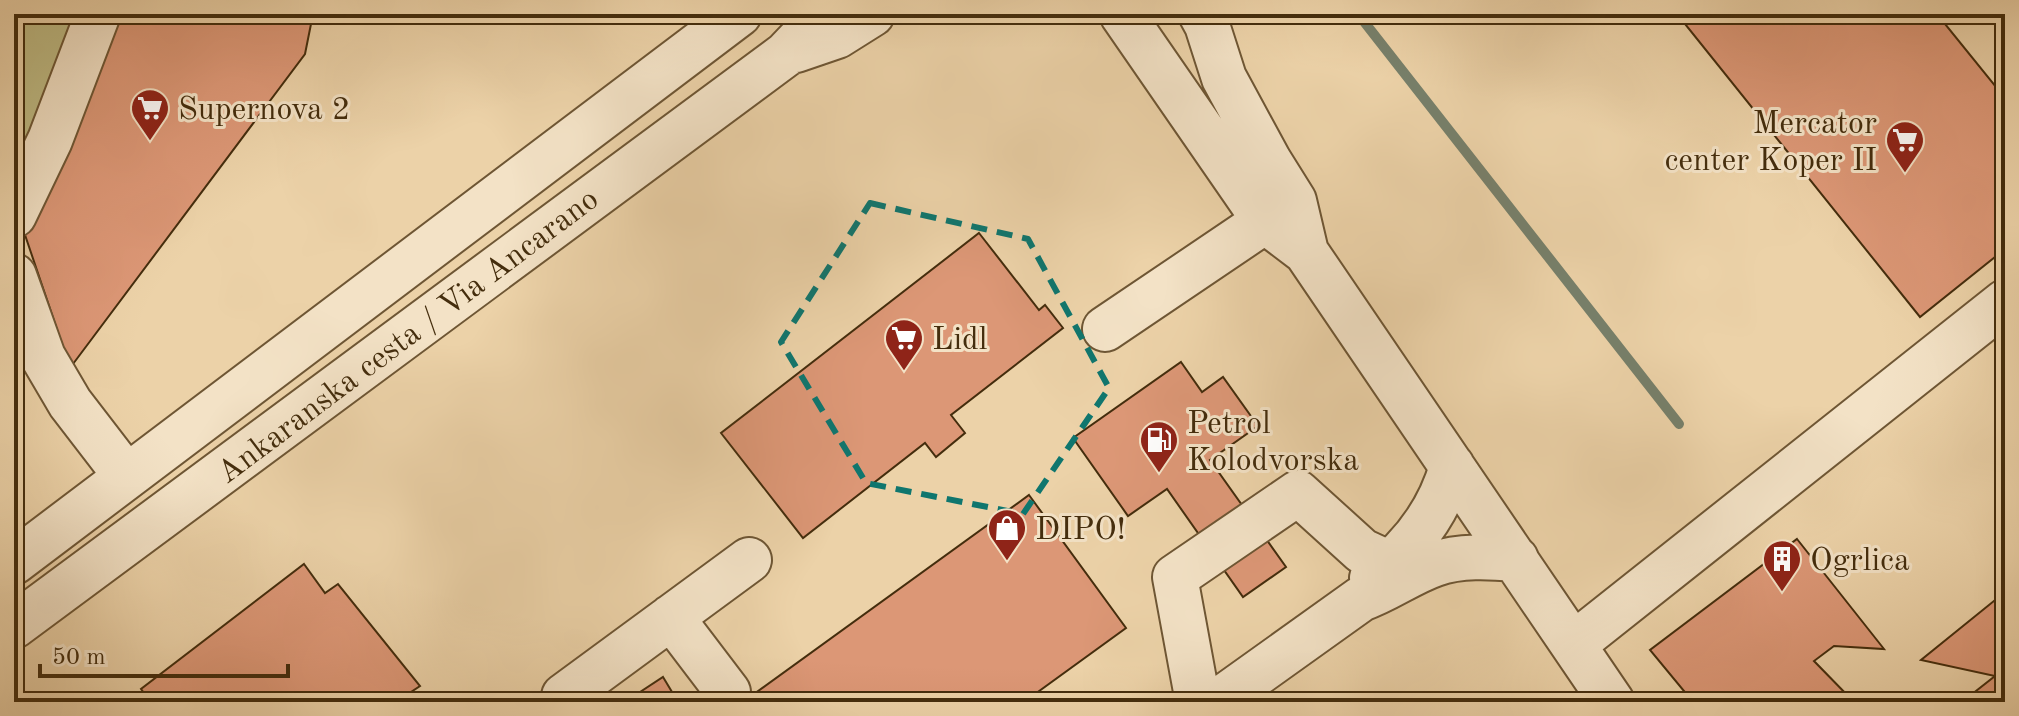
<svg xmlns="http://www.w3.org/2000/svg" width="2019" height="716" viewBox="0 0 2019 716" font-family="'Old Standard TT',serif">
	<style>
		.green { fill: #beba83; stroke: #817448; stroke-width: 2 }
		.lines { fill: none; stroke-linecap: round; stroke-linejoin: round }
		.stream { stroke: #77806b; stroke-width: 10 }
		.building { fill: #dc9776; stroke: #442d0d; stroke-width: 2 }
		.minor-casing { stroke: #6e5634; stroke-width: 48 }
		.minor { stroke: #f3e2c6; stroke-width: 44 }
		.marked { fill: none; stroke: #0f766e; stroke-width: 6; stroke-dasharray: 16 10; stroke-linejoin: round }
		.labels { text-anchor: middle; stroke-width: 6; stroke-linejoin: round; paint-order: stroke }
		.poi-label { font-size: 32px; fill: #442d0d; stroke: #f3e2c6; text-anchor: start }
		.street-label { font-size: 32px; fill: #442d0d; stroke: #f3e2c6 }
	</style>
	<rect width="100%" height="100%" fill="#ecd2a8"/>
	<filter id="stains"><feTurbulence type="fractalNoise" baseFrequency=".0025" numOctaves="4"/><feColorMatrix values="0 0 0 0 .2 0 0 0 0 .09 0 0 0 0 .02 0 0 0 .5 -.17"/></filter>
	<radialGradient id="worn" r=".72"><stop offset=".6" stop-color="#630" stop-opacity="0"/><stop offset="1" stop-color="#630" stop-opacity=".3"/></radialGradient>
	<path class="green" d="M14,14H84L14,182Z"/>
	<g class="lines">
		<path class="stream" d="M1358,14L1679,424"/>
	</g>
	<path class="building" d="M115,14H313L305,54L70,368L23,229Z
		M1677,14H1937L2005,98V249L1920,317Z
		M979,233L1039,310L1045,305L1063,328L951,415L965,433L936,457L925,443L803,538L721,433Z
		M1181,362L1202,392L1223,377L1258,426L1210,460L1286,567L1243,597L1167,489L1128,516L1073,438Z
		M1029,495L1126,628L1024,702H743Z
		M1797,539L1884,649L1834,646L1814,661L1854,702H1693L1650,650Z
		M304,564L325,593L338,584L420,686L402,698L405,702H151L141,689Z
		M2005,592V702H1962L1995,676L1921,660Z
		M663,677L675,697L667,702H638L634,696Z"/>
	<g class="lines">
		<g class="minor-casing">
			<path id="minor" d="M1122,14L1265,221L1306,252L1612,702
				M1201,14L1207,25L1224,78L1269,161L1294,201L1306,252
				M796,50L837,36L872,14
				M14,215L50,140L98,14
				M14,276L43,357L70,403L120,468
				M1105,329L1265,221
				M14,562L739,14
				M1372,578C1411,549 1439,513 1452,466
				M671,617L728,692
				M14,626L786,54L824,14
				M1574,644L2005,302
				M568,702L564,696L749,560
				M1198,702L1175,577L1298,493L1362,551L1390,564
				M1217,702L1361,599C1387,590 1409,573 1435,564C1460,555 1490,557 1516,559"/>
		</g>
		<use href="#minor" class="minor"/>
	</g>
	<path class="marked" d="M870,203L1028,239L1109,388L1023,514L866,483L781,342Z"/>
	<defs>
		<g id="supermarket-pin" transform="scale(2)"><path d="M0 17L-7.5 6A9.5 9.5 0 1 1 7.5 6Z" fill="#8f2418" stroke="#f3e2c6"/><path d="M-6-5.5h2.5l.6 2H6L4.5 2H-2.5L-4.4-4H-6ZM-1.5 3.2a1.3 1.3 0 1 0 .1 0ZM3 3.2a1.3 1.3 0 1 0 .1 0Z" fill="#fff"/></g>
		<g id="fuel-pin" transform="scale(2)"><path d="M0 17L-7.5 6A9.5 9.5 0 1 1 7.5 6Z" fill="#8f2418" stroke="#f3e2c6"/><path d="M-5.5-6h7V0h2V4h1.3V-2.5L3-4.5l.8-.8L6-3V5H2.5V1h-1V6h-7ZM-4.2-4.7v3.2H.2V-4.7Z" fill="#fff"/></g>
		<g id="shop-pin" transform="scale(2)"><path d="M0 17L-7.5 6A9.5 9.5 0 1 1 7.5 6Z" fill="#8f2418" stroke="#f3e2c6"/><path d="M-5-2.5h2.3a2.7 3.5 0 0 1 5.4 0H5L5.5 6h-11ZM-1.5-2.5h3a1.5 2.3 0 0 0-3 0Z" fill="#fff"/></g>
		<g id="building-pin" transform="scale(2)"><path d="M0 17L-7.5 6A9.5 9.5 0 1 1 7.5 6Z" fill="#8f2418" stroke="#f3e2c6"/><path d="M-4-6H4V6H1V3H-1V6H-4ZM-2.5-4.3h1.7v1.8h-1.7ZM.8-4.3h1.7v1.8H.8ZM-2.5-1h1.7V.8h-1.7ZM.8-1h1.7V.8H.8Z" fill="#fff"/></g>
	</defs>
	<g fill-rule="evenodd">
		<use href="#supermarket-pin" x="150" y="108"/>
		<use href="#supermarket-pin" x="1905" y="140"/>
		<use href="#supermarket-pin" x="904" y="338"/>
		<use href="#fuel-pin" x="1159" y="440"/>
		<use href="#shop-pin" x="1007" y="528"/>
		<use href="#building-pin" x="1782" y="559"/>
	</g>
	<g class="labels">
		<g class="poi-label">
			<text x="178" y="119">Supernova 2</text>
			<text x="1877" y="133" text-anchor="end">Mercator<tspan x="1877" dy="37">center Koper II</tspan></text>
			<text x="932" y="349">Lidl</text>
			<text x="1187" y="433">Petrol<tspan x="1187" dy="37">Kolodvorska</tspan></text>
			<text x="1035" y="539">DIPO!</text>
			<text x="1810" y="570">Ogrlica</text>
		</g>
		<g class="street-label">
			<text transform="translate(407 335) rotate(-37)" y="11">Ankaranska cesta / Via Ancarano</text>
		</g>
	</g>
	<rect width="2019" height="716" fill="none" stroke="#ecd2a8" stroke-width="48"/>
	<rect x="16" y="16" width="1987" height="684" fill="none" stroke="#442d0d" stroke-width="4"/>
	<rect x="24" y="24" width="1971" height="668" fill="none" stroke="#442d0d" stroke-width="2"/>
	<path d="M40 664v12h248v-12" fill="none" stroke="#442d0d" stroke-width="4"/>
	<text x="52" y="664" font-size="24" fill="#442d0d" stroke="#f3e2c6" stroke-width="6" paint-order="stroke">50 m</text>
	<rect width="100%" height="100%" filter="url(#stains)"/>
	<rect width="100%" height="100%" fill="url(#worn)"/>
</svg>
